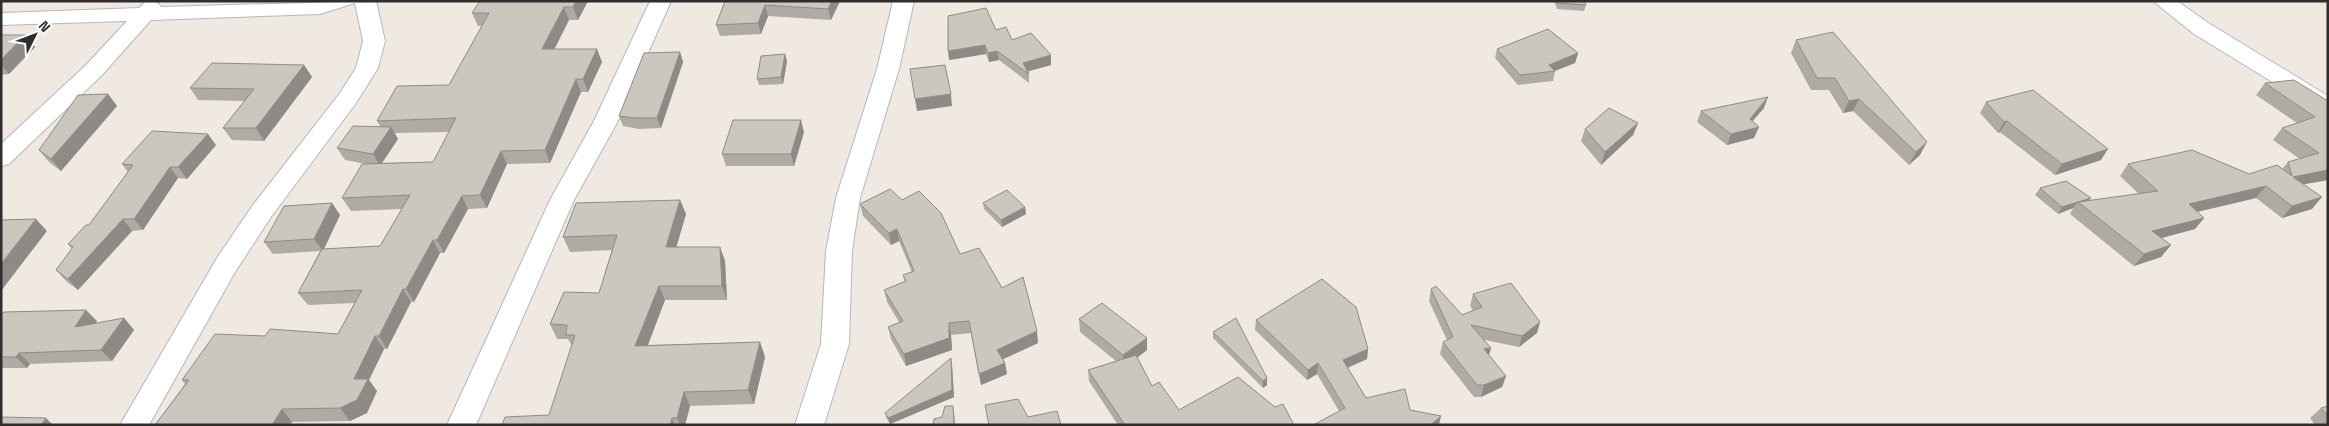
<svg xmlns="http://www.w3.org/2000/svg" width="2329" height="426" viewBox="0 0 2329 426" font-family="'Space Grotesk',sans-serif">
	<style>
		.lines { fill: none; stroke-linecap: round; stroke-linejoin: round }
		.minor-casing { stroke: #b4b7c1; stroke-width: 2 }
		.minor { fill: #fff; fill-rule: evenodd }
		.wall { fill: #afaba4; fill-rule: evenodd }
		.shaded-wall { fill: #8e8b86 }
		.building { fill: #cbc7bf; stroke: #8e8b86 }
	</style>
	<rect width="100%" height="100%" fill="#efe9e1"/>
	<g class="lines">
		<g class="minor-casing">
			<path id="minor" d="M149,1L158,3L161,7L376,1L385,41L378,68L356,103L271,217L235,272L149,425H120L217,258L253,205L340,93L356,68L363,41L355,3L320,14L151,20L102,75L9,164L1,166V144L86,65L127,21L1,25V13L139,8L144,3Z
				M650,1H671L618,121L574,200L476,425H447L550,200L594,121Z
				M893,1H914L899,69L860,198L852,251L849,344L824,425H795L821,344L826,251L836,198L877,69Z
				M2153,1H2177L2210,24L2328,96V113L2320,111L2194,34Z"/>
		</g>
		<use href="#minor" class="minor"/>
	</g>
	<path class="wall" d="M480,1H588L578,20H569L554,49L602,62L588,92H581L550,163L507,164L487,208L468,209L444,253H440L414,302H411L387,349H384L369,380L377,391L367,413L350,421L292,422L290,425H155L185,384L182,380L265,336L338,334L354,303L308,305L298,293L320,251L273,254L264,242L332,203L340,215L324,249L380,246L402,209L351,211L342,198L366,164L345,160L337,148L380,126L377,121L449,85L482,26H478L472,13ZM449,132L433,162L382,163L398,139L395,133Z
		M725,1H840L831,20L768,16L761,34L720,36L716,25Z
		M1554,1H1585L1586,5L1584,11L1557,9Z
		M996,30L1012,40L1051,55V65L1028,71L1029,74V83L999,60L989,62L986,54L949,60Z
		M1,35H25L35,47L9,74L1,75Z
		M1796,40L1920,155L1909,165L1853,111L1843,113L1829,90H1811L1791,53Z
		M1497,49L1578,53L1575,63L1555,71L1553,81L1518,85L1495,58Z
		M680,52L683,62L661,128L639,129L623,126L619,116Z
		M787,61L783,84L759,85L757,79Z
		M304,65L312,77L264,141L232,140L223,128L244,101L198,100L190,88Z
		M2265,83L2328,101V180L2304,184L2312,209L2282,218L2256,198L2197,212L2204,218L2195,229L2161,238L2171,245L2161,257L2134,266L2070,214L2073,208L2058,214L2035,195L2040,188L2089,201L2139,194L2120,176L2128,164L2249,174L2282,169L2288,162L2300,159L2273,140L2282,128L2297,123L2256,95Z
		M108,94L117,106L61,171L49,162L39,150Z
		M1986,102L2101,160L2055,175L2000,132L1998,133L1980,113Z
		M1764,108L1752,121L1754,138L1727,145L1697,122L1701,111Z
		M1638,123L1633,135L1601,165L1581,141L1585,129Z
		M804,132L794,166H726L722,154Z
		M216,145L187,179L178,178L143,230L132,231L78,290L66,281L56,270L72,249L68,244L89,225L128,172L122,164Z
		M680,200L686,214L676,247H720L725,261L727,300H665L648,345L760,342L765,357L754,404L690,406L685,425H502L549,415L572,346L568,339H557L550,324L599,293L612,250L570,252L563,237Z
		M983,203L1025,207L1026,214L1002,227L984,209Z
		M860,204L960,254L1002,288L1038,343L1003,359L1005,363L1007,374L981,385L971,333L951,335L952,350L906,366L891,339L888,327L899,322L887,302L884,290L905,282L903,275L912,272L899,241L891,245L863,216Z
		M1431,289L1462,315L1473,310L1470,306L1473,294L1540,322L1537,333L1519,347L1485,340L1489,356L1506,376L1502,387L1481,397H1474L1440,354L1443,342L1447,340L1429,301Z
		M1,315L97,321L95,324L124,318L134,330L112,361L30,364L27,368H1Z
		M1236,318L1267,385L1263,388L1213,338V332Z
		M1079,319L1147,350L1137,357L1152,386L1179,410L1294,425H1118L1089,381L1088,370L1116,361L1080,332Z
		M1256,320L1368,349L1367,359L1348,368L1366,398L1410,410L1339,411L1317,374L1307,380L1255,330Z
		M952,365L954,397L890,424L887,419L885,413Z
		M2328,406V425H2315L2310,418L2321,408Z"/>
	<path class="shaded-wall" d="M576,1H588L578,20L573,7Z
		M832,1H840L831,20L828,9Z
		M765,5L768,16L761,34L758,23Z
		M564,7L569,20L548,62L542,49Z
		M25,35L35,47L9,74L1,65V60Z
		M985,45L986,54L949,60L948,51Z
		M597,49L602,62L588,92L583,79Z
		M997,51L999,60L989,62L988,53Z
		M680,52L683,62L661,128L657,118Z
		M1578,53L1575,63L1552,72L1549,65Z
		M785,54L787,61L783,84L781,77Z
		M1051,55V65L1026,72L1023,63Z
		M304,65L312,77L264,141L256,128Z
		M576,79L581,92L550,163L545,150Z
		M108,94L117,106L61,171L51,159Z
		M951,94L952,106L917,111L915,99Z
		M1768,97L1764,108L1745,130L1750,119Z
		M1859,99L1853,111L1843,113L1849,101Z
		M801,120L804,132L794,166L791,154Z
		M2007,121L2000,132L1998,133L2004,122Z
		M1638,123L1633,135L1601,165L1605,152Z
		M391,127L398,139L380,166L373,154Z
		M1759,127L1754,138L1727,145L1731,134Z
		M208,134L216,145L187,179L178,167Z
		M1927,142L1920,155L1909,165L1916,152Z
		M2108,149L2101,160L2055,175L2062,164Z
		M501,151L507,164L487,208L480,195Z
		M170,167L178,178L143,230L134,219Z
		M2328,170V180L2283,188L2293,177Z
		M2266,186L2256,198L2179,216L2189,204Z
		M462,196L468,209L444,253L437,240Z
		M2322,197L2312,209L2282,218L2292,206Z
		M2091,198L2086,204L2078,202L2073,208L2058,214L2062,207Z
		M680,200L686,214L672,262L666,247Z
		M332,203L340,215L323,251L314,239Z
		M1025,207L1026,214L1002,227L1001,220Z
		M2204,218L2195,229L2143,243L2152,231Z
		M36,219L47,231L1,291V264Z
		M123,219L132,231L78,290L68,279Z
		M897,229L899,241L891,245L889,233Z
		M433,240L440,253L414,302L406,289Z
		M2171,245L2161,257L2134,266L2144,254Z
		M720,247L725,261L727,300L722,286Z
		M659,286L665,300L642,360L635,346Z
		M403,289L411,302L387,349L379,336Z
		M86,310L97,321L85,338L75,327Z
		M124,318L134,330L112,361L101,350Z
		M1540,322L1537,333L1519,347L1522,336Z
		M949,323L951,335L952,350L906,366L904,354Z
		M1037,331L1038,343L999,361L997,350Z
		M375,336L384,349L369,380L377,391L367,413L350,421L340,408L354,379Z
		M1147,338V350L1124,368L1123,355Z
		M760,342L765,357L754,404L748,390Z
		M1491,348L1488,359L1484,349Z
		M1368,349L1367,359L1341,370L1343,360Z
		M19,353L30,364L27,368L16,357Z
		M951,358L952,365L954,397L890,424L888,418Z
		M1005,363L1007,374L981,385L979,374Z
		M1318,363L1317,374L1307,380L1308,370Z
		M1506,376L1502,387L1481,397L1484,385Z
		M1267,378V385L1263,388V381Z
		M684,392L690,406L685,425H680L677,418Z
		M953,406L954,413L955,425H954Z
		M282,409L292,422L290,425H272Z
		M1441,416L1439,425H1430Z
		M46,418L53,425H41Z
		M672,418L675,425H670Z"/>
	<path class="building" d="M480,1H576L573,7H564L542,49H597L583,79H576L545,150L501,151L480,195L462,196L437,240H433L406,289H403L379,336H375L354,379H368L357,400L340,408L282,409L272,425H155L189,380H182L215,334L265,336L270,329L338,334L362,290L298,293L322,249L380,246L410,195L342,198L362,164L433,162L456,118L377,121L397,86L449,85L489,13H472Z
		M725,1H832L828,9L765,5L758,23L716,25Z
		M1558,1H1585L1586,5L1558,3Z
		M986,8L996,30L1006,27L1012,40L1031,33L1051,55L1023,63L1029,74L997,51L988,53L985,45L948,51V16Z
		M1548,29L1578,53L1549,65L1555,71L1520,75L1497,49Z
		M1833,32L1927,142L1916,152L1859,99L1849,101L1835,78H1817L1796,40Z
		M1,35H25L1,60Z
		M680,52L657,118H635L619,116L644,53Z
		M785,54L781,77L757,79L761,56Z
		M212,63L304,65L256,128H223L254,89L190,88Z
		M945,65L951,94L915,99L910,69Z
		M2294,80L2328,101V170L2293,177L2322,197L2292,206L2266,186L2189,204L2204,218L2152,231L2171,245L2144,254L2078,202L2158,191L2128,164L2192,150L2249,174L2277,165L2292,176L2288,162L2319,153L2282,128L2315,117L2265,83Z
		M2033,90L2108,149L2062,164L2007,121L2004,122L1986,102Z
		M108,94L51,159L39,150L78,95Z
		M1768,97L1750,119L1759,127L1731,134L1701,111Z
		M1609,108L1638,123L1605,152L1585,129Z
		M733,120H801L791,154H722Z
		M353,126L391,127L373,154L337,148Z
		M152,131L208,134L178,167H170L134,219H123L68,279L56,270L73,247L68,244L86,225H89L133,165L122,164Z
		M2066,181L2091,198L2062,207L2040,188Z
		M890,189L902,200L919,191L941,213L960,254L979,248L1002,288L1023,277L1037,331L997,350L1005,363L979,374L969,321L949,323V338L904,354L888,327L903,321L884,290L906,281L903,275L914,271L897,229L889,233L860,204Z
		M1007,190L1025,207L1001,220L983,203Z
		M680,200L666,247H720L722,286H659L635,346L760,342L748,390L684,392L677,418H672L670,425H502L505,417L549,415L575,335H566L567,325L550,324L564,292L599,293L617,235L563,237L576,203Z
		M332,203L314,239L264,242L284,206Z
		M36,219L1,264V220Z
		M1322,279L1356,307L1368,349L1343,360L1366,398L1405,389L1410,410L1441,416L1430,425H1313L1345,408L1318,363L1308,370L1256,320Z
		M1511,283L1540,322L1522,336L1471,325L1491,348L1484,349L1506,376L1484,385H1477L1443,342L1453,337L1431,289L1436,286L1462,315L1482,307L1473,294Z
		M1102,303L1147,338L1123,355L1079,319Z
		M86,310L75,327L124,318L101,350L19,353L16,357H1V315L4,312Z
		M1236,318L1267,378L1263,381L1213,332Z
		M1136,355L1152,386L1159,382L1179,410L1238,377L1275,407L1283,404L1294,425H1125L1088,370Z
		M951,358L952,390L888,418L885,413Z
		M1018,399L1028,417L1057,411L1061,425H989L985,405Z
		M945,406H953L954,425H933L934,419L942,417Z
		M2328,406V416L2321,408Z
		M1,417L46,418L41,425H1Z"/>
	<rect width="2329" height="426" fill="none" stroke="#2e2e2e" stroke-width="5"/>
	<g transform="translate(35 35) rotate(48)" stroke="#ffffff" stroke-width="4" paint-order="stroke">
	<path d="M0-4L9 19L0 12L-9 19Z" fill="#2e2e2e"/>
	<text y="-8" font-size="14" font-weight="bold" text-anchor="middle" fill="#2e2e2e">N</text>
	</g>
</svg>
